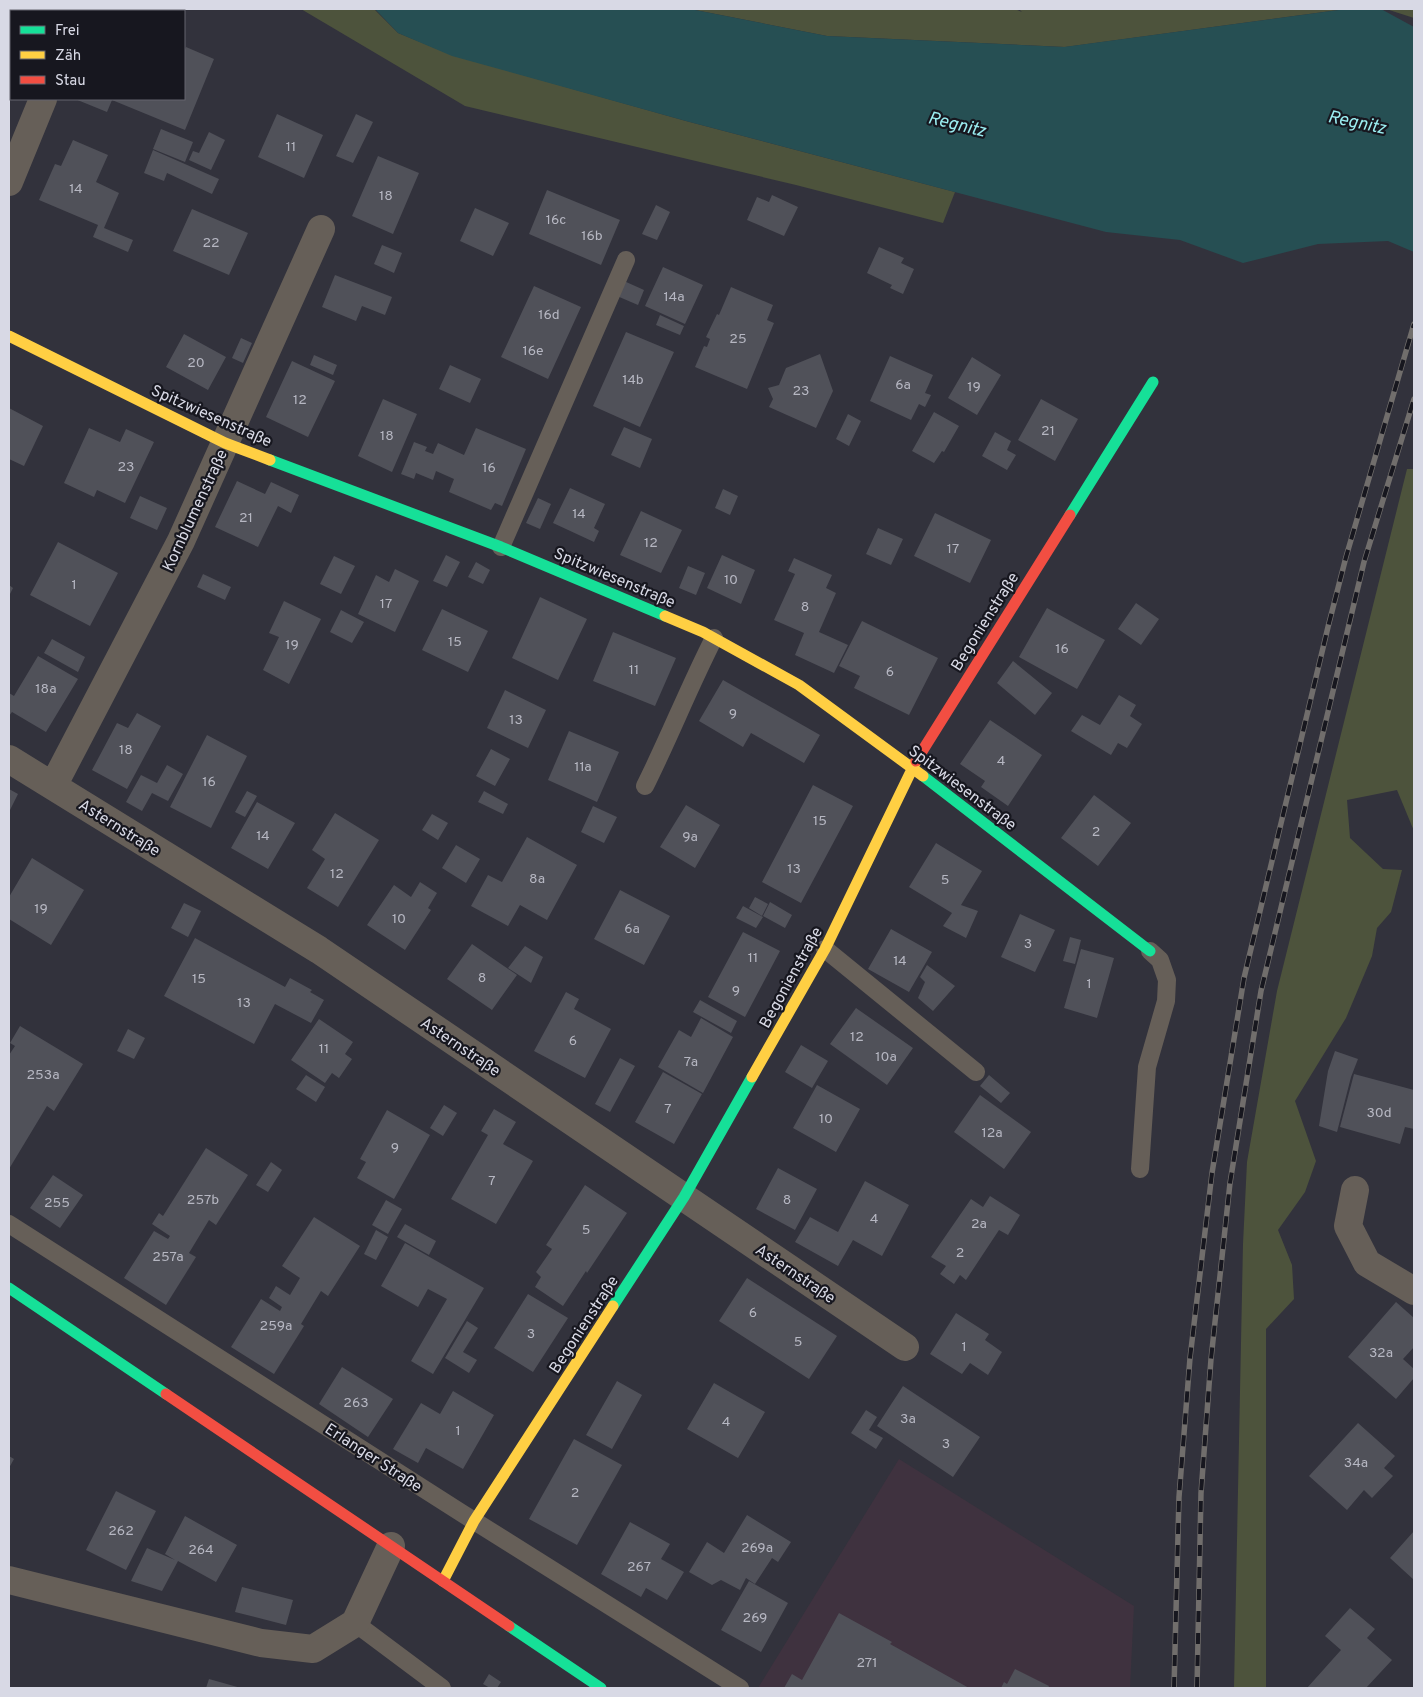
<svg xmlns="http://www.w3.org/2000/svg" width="1423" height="1697" viewBox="0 0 1423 1697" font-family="Overpass,sans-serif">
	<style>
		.industrial { fill: #3f323f }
		.green { fill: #4d533c }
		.water { fill: #264f53 }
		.building { fill: #505159 }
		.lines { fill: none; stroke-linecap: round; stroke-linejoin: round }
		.lane { stroke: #665f58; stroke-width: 18 }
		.street { stroke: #665f58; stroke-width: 28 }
		.fast { stroke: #16e098; stroke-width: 11 }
		.slow { stroke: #ffcf43; stroke-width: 11 }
		.jam { stroke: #f24e42; stroke-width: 11 }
		.rail-casing { stroke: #716e6c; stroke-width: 5.5 }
		.rail { stroke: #17171f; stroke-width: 4; stroke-dasharray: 11; stroke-linecap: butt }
		.labels { text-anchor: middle; stroke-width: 4.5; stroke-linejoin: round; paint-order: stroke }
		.number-label { font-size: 14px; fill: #b6b7c2 }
		.street-label { font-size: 16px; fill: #d8d9e5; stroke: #17171f }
		.water-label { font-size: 18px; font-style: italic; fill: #9bedf1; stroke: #17171f }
	</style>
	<rect width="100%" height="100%" fill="#32323c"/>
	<path class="industrial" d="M899,1459L1134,1606L1130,1688H758Z"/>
	<path class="green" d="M301,9H374L398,33L452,55L686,121L955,192L943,223L796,185L465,106Z
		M690,9H1015L1022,12L1019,9H1346L1065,47L827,36Z
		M1386,9H1414V18Z
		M1407,469H1414V831L1397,790L1347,800L1350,838L1383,869L1402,870L1391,912L1377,928L1372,956L1346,1018L1295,1101L1316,1161L1305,1192L1278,1230L1292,1265L1294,1299L1266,1329V1688H1234L1243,1244L1247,1162L1277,991Z"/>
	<path class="water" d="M375,9H690L827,36L1064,47L1346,9H1381L1414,27V252L1388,241L1318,244L1243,263L1180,240L1106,232L686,121L452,56L398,33Z"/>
	<path class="building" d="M9,9H62L61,11H11V49L9,48Z
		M186,47L214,59L185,130L112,100L107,112L75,99H184V52Z
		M277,114L323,135L304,178L258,157Z
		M356,114L373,122L353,163L336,156Z
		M161,129L193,142L185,162L153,149Z
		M209,132L225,140L211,170L189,160L193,151L199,153Z
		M73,140L108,155L96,182L119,193L104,228L133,240L128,252L93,237L98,225L39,200L55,164L61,166Z
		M153,150L219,179L212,194L167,173L164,181L144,173Z
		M378,156L419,173L393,234L352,216Z
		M547,190L620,220L601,265L529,234Z
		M772,195L798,207L784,236L747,220L757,197L769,202Z
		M656,205L670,212L657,240L642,234Z
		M475,208L509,223L493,256L460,241Z
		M192,209L248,233L229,275L173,251Z
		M382,245L402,253L394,273L374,264Z
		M879,247L904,258L901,263L914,269L903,294L890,288L892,285L867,273Z
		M663,267L703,285L685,324L645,306Z
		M335,275L392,297L385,315L362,306L356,321L322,307Z
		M624,281L644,290L638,305L617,296Z
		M534,286L581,307L548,379L501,357Z
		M731,287L773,305L767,320L774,323L747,389L695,367L704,346L707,347L710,339L706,337L717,314L719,315Z
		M660,315L684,326L680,335L656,325Z
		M626,332L674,352L640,427L593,406Z
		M184,334L226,357L208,390L166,367Z
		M241,338L252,343L243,363L232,358Z
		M820,354L833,391L816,428L769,407L773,399L768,388L779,385L786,368Z
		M314,355L337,365L333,375L310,365Z
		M890,356L933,375L925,393L931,395L925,407L919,404L911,420L870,401Z
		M972,357L1001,375L977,415L948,398Z
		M292,361L335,381L308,437L266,417Z
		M450,365L481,379L470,403L439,389Z
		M383,399L417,414L392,472L358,456Z
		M1041,399L1078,419L1055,461L1018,440Z
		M9,408L43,426L24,466L9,459Z
		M934,412L959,426L944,452L942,451L934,463L912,451Z
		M848,414L861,421L849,446L836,439Z
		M624,427L652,439L640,468L611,455Z
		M89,428L120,442L126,429L154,442L125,503L97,490L94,497L64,483Z
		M476,428L526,449L502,506L495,503L491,510L449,492L454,479L436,471L433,480L416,473L414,479L401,474L414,442L427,447L425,451L433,454L438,443L464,455Z
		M995,432L1011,441L1007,450L1016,455L1007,470L982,456Z
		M237,481L265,494L271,482L299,495L291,513L278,506L258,547L215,527Z
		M570,488L605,504L594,528L599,531L594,542L553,523Z
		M723,489L738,496L730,515L715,508Z
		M140,496L167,508L157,530L130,518Z
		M538,498L551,504L540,529L526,523Z
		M641,511L682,530L661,573L620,555Z
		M935,513L991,540L970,583L914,556Z
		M878,528L903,539L891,565L866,554Z
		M58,542L118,573L90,626L30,595Z
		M446,555L460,562L447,587L433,581Z
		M722,555L755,570L741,604L707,588Z
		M334,556L355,566L341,594L320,584Z
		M794,558L832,575L826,588L836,593L819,632L848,645L834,673L795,655L804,633L774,620L795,574L788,571Z
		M476,562L490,570L483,584L468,577Z
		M688,566L705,573L696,595L679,588Z
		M395,569L419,581L395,632L358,614L376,575L389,582Z
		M203,574L231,587L225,600L197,587Z
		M9,585L13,588L9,596Z
		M540,597L587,619L558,680L512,658Z
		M284,601L321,619L289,684L263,670L279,637L269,633Z
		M1136,603L1159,619L1141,645L1118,629Z
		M1047,608L1105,640L1077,689L1019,657Z
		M442,609L488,631L468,672L422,650Z
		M341,610L364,622L352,643L330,632Z
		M862,621L938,658L909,715L854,688L860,676L839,666Z
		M613,632L676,658L655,706L593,681Z
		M52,639L85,657L78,672L44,653Z
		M38,656L78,679L46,732L12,712L9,716V693L14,696Z
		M1013,661L1052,693L1035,715L997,683Z
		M723,680L820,735L804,763L751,733L743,747L699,721Z
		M505,690L546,710L528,748L487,728Z
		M1119,695L1136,705L1130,716L1142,724L1127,748L1118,743L1111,755L1071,731L1082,715L1100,725Z
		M137,713L161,726L127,789L92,770L117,723L128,728Z
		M990,720L1042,755L1008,806L981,787L985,781L960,764Z
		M569,731L619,752L597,802L548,780Z
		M207,735L247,756L211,828L170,807Z
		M491,749L510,759L495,786L476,776Z
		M167,765L183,774L168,801L152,793L142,811L126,802L141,775L157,783Z
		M813,785L853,806L801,903L762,882Z
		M9,789L18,794L9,812Z
		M247,791L257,796L245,817L235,812Z
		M484,791L508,804L503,814L478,802Z
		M1094,795L1131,823L1098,866L1061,838Z
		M257,802L295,823L268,869L231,848Z
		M686,805L720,825L695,868L660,847Z
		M593,806L617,817L604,843L581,832Z
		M335,813L379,840L338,907L307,888L325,859L312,850Z
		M432,814L448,823L438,840L422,830Z
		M527,837L577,865L547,920L520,905L508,926L471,906L488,875L502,882Z
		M936,843L982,871L961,905L978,911L966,938L943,926L952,913L909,887Z
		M456,845L480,859L466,883L442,868Z
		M32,858L84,890L51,945L9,919V897Z
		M420,882L437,893L428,908L431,910L405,950L367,925L394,885L411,897Z
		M620,890L670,916L644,965L594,939Z
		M755,897L768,904L762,916L749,908Z
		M770,902L792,915L785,928L763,916Z
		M184,903L201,911L188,937L171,928Z
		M743,906L763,917L756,928L736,918Z
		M1020,914L1055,930L1035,972L1001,957Z
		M891,929L932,952L909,992L868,969Z
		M743,932L780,951L745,1017L708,997Z
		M1070,937L1081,940L1075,964L1063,961Z
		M195,938L285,987L290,978L312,990L310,992L324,1000L311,1023L275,1004L254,1044L164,996Z
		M472,944L517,975L492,1010L447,979Z
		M525,946L543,957L531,983L508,968Z
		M1081,949L1114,958L1097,1018L1064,1008Z
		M927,965L955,986L933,1011L918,998L925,982L920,977Z
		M566,992L579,999L574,1009L611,1029L585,1078L534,1051Z
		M700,1000L737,1021L731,1033L693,1012Z
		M856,1008L913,1048L887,1085L830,1044Z
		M701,1018L733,1037L703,1093L658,1067L679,1030L691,1037Z
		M319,1019L353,1042L345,1054L352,1059L339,1078L332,1073L325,1083L291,1060Z
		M20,1026L83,1064L54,1111L47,1106L9,1169V1055L15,1046L10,1043Z
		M128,1029L145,1038L134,1059L117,1051Z
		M801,1045L828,1061L812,1088L785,1072Z
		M1335,1051L1358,1059L1351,1077L1337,1132L1319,1126L1328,1071Z
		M620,1058L635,1066L610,1112L595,1104Z
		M663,1072L702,1094L674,1144L635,1122Z
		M1354,1074L1414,1090L1413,1096L1414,1097V1129L1405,1127L1400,1144L1340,1127Z
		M306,1075L325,1087L316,1102L296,1089Z
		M989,1075L1010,1093L1001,1103L980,1086Z
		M817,1085L860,1109L836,1152L793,1128Z
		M980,1095L1031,1132L1004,1169L954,1132Z
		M444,1105L457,1113L443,1136L430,1128Z
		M494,1109L516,1122L503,1144L533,1161L496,1224L451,1199L488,1135L481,1131Z
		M387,1110L430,1135L394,1199L357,1178L366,1162L360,1159Z
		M206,1148L248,1175L216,1225L209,1220L189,1253L196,1257L166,1305L124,1278L154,1231L168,1239L170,1236L152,1224L159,1213L163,1216Z
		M271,1162L282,1170L268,1192L256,1185Z
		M778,1168L817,1189L795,1230L756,1209Z
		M53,1175L83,1195L60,1228L30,1208Z
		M865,1181L909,1205L882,1256L853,1240L838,1266L795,1242L810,1217L838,1232Z
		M585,1185L627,1213L587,1273L586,1271L563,1306L535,1287L541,1277L536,1272L552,1249L546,1245Z
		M990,1196L1020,1215L1008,1235L999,1230L966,1280L960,1275L954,1284L940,1274L946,1266L931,1257L971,1199L983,1207Z
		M386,1200L402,1209L388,1234L372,1225Z
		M314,1217L360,1246L328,1296L321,1291L301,1324L304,1326L274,1374L231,1347L261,1299L280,1311L282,1307L269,1298L276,1286L290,1295L300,1278L282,1266Z
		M405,1224L436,1241L429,1255L397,1237Z
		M376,1230L388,1237L376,1260L364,1254Z
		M405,1243L484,1288L433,1374L411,1361L447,1299L428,1289L418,1307L381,1286Z
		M747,1278L837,1336L809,1379L719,1321Z
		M528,1294L568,1318L533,1372L494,1348Z
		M1396,1302L1414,1318V1347L1403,1359L1414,1369V1378L1396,1399L1348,1357Z
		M956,1313L989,1334L985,1340L1002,1352L988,1375L970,1363L962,1374L930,1354Z
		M467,1321L478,1328L463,1352L477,1360L469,1373L445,1358Z
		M342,1367L393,1399L368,1437L319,1404Z
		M617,1381L642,1395L612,1449L586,1435Z
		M714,1383L765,1412L738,1458L687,1429Z
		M903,1386L980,1437L953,1477L877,1426Z
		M453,1391L494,1415L463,1469L426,1448L418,1463L393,1449L421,1403L440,1414Z
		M866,1410L877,1417L869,1430L883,1438L876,1449L851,1433Z
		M1358,1423L1395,1456L1384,1468L1393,1476L1372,1498L1364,1490L1347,1510L1309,1476Z
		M574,1439L622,1465L577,1545L529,1519Z
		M9,1456L14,1459L9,1468Z
		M116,1491L156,1511L126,1570L86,1550Z
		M747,1515L791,1542L778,1562L772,1558L755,1584L746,1578L740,1590L721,1580L712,1585L689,1572L707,1542L724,1553Z
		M185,1516L237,1545L216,1582L178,1561L162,1591L131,1581L147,1548L175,1560L165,1554Z
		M630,1522L670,1544L661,1559L684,1572L667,1600L646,1588L641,1597L601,1574Z
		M1414,1531V1580L1390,1558Z
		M749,1581L788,1603L761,1652L721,1630Z
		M242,1587L293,1600L286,1625L235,1612Z
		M1350,1608L1375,1629L1367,1638L1392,1660L1366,1688H1307L1341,1650L1325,1636Z
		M839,1613L892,1642L890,1644L969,1688H784L792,1674L802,1680Z
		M1015,1669L1049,1686L1048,1688H1001L1004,1682L1007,1684Z
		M489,1674L501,1682L497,1688H490L483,1684Z
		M209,1679L241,1688H206Z"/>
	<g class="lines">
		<path class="lane" d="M501,547L626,260
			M645,786C669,738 689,687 714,638
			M825,949L976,1072
			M1140,1169L1147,1067L1166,1001L1167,980L1160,960L1150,951
			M9,1224L460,1512L740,1688
			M355,1623L442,1688"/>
		<path class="street" d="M78,11L79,9
			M9,182L43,99
			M9,759L319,950L905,1347
			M53,786L181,541L321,229
			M1355,1190L1348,1226L1367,1263L1414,1291
			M9,1580L261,1643L313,1649L355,1623L391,1546"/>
		<path class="fast" d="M270,460L501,547L665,616
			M1070,515L1153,382
			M923,776L1150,951
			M9,1288L166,1394
			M613,1306L684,1197L752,1077
			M509,1626L601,1688"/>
		<path class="slow" d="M9,336L225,443L270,460
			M665,616L703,632L799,685L923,776
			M752,1077L825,949L916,761
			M443,1581L474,1521L613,1306"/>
		<path class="jam" d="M916,761L1070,515
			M166,1394L509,1626"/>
		<g class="rail-casing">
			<path id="rail" d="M1174,1688L1179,1497L1190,1358L1212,1173L1244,978L1328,627L1346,557L1414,324
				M1197,1688L1201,1493L1211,1359L1230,1183L1261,991L1364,562L1414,399"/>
		</g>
		<use href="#rail" class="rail"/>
	</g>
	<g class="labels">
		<g class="number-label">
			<text x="291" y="151">11</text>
			<text x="76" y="193">14</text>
			<text x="386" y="200">18</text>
			<text x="556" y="224">16c</text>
			<text x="592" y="240">16b</text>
			<text x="211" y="247">22</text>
			<text x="674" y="301">14a</text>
			<text x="549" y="319">16d</text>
			<text x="738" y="343">25</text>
			<text x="533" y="355">16e</text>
			<text x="196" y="367">20</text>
			<text x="633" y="384">14b</text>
			<text x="903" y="389">6a</text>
			<text x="974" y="391">19</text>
			<text x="801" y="395">23</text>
			<text x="300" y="404">12</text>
			<text x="1048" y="435">21</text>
			<text x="387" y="440">18</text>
			<text x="126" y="471">23</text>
			<text x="489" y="472">16</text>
			<text x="579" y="518">14</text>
			<text x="246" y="522">21</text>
			<text x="651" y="547">12</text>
			<text x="953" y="553">17</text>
			<text x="731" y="584">10</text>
			<text x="74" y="589">1</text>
			<text x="386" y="608">17</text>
			<text x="805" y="611">8</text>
			<text x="455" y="646">15</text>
			<text x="292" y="649">19</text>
			<text x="1062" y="653">16</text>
			<text x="634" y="674">11</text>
			<text x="890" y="676">6</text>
			<text x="46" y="693">18a</text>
			<text x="733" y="718">9</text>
			<text x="516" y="724">13</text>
			<text x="126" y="754">18</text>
			<text x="1001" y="765">4</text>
			<text x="583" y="771">11a</text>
			<text x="209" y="786">16</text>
			<text x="820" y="825">15</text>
			<text x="1096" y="836">2</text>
			<text x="263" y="840">14</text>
			<text x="690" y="841">9a</text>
			<text x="794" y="873">13</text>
			<text x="337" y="878">12</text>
			<text x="537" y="883">8a</text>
			<text x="945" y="884">5</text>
			<text x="41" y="913">19</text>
			<text x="399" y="923">10</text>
			<text x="632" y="933">6a</text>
			<text x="1028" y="948">3</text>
			<text x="753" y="962">11</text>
			<text x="900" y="965">14</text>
			<text x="482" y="982">8</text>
			<text x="199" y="983">15</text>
			<text x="1089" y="988">1</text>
			<text x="736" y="995">9</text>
			<text x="244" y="1007">13</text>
			<text x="857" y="1041">12</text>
			<text x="573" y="1045">6</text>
			<text x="324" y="1053">11</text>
			<text x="886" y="1061">10a</text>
			<text x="691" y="1066">7a</text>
			<text x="43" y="1079">253a</text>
			<text x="668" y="1113">7</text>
			<text x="1379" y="1117">30d</text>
			<text x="826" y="1123">10</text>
			<text x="992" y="1137">12a</text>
			<text x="395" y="1152">9</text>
			<text x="492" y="1185">7</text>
			<text x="203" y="1204">257b</text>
			<text x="787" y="1204">8</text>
			<text x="57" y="1207">255</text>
			<text x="874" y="1223">4</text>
			<text x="979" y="1228">2a</text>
			<text x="586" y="1234">5</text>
			<text x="960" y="1257">2</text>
			<text x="168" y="1261">257a</text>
			<text x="753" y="1317">6</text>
			<text x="276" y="1330">259a</text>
			<text x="531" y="1338">3</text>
			<text x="798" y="1346">5</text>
			<text x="964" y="1351">1</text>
			<text x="1381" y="1357">32a</text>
			<text x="356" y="1407">263</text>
			<text x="908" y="1423">3a</text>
			<text x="726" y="1426">4</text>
			<text x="458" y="1435">1</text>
			<text x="946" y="1448">3</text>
			<text x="1356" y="1467">34a</text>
			<text x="575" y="1497">2</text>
			<text x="121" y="1535">262</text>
			<text x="757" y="1552">269a</text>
			<text x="201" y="1554">264</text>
			<text x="639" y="1571">267</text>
			<text x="755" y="1622">269</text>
			<text x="867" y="1667">271</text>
		</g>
		<g class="street-label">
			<text transform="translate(212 415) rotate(24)" y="6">Spitzwiesenstraße</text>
			<text transform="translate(194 510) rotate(-65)" y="6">Kornblumenstraße</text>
			<text transform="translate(615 577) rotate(23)" y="6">Spitzwiesenstraße</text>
			<text transform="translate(984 621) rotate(-58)" y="6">Begonienstraße</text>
			<text transform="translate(963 787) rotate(37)" y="6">Spitzwiesenstraße</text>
			<text transform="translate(120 827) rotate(32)" y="6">Asternstraße</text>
			<text transform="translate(790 977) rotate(-61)" y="6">Begonienstraße</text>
			<text transform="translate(461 1046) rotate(34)" y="6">Asternstraße</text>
			<text transform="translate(796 1273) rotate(34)" y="6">Asternstraße</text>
			<text transform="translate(583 1324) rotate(-57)" y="6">Begonienstraße</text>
			<text transform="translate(374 1457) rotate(33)" y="6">Erlanger Straße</text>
		</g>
		<g class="water-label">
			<text transform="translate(1357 122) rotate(12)" y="6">Regnitz</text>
			<text transform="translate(957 124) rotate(14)" y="6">Regnitz</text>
		</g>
	</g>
	<rect width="1423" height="1697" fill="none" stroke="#d8d9e5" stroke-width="20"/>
	<rect x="10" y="10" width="175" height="90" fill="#17171f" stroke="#64656e"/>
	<rect x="20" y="26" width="25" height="8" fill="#16e098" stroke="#64656e"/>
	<text x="55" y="35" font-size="15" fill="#d8d9e5">Frei</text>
	<rect x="20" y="51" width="25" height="8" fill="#ffcf43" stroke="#64656e"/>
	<text x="55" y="60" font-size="15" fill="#d8d9e5">Zäh</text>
	<rect x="20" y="76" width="25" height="8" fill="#f24e42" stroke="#64656e"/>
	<text x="55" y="85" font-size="15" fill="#d8d9e5">Stau</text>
</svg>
